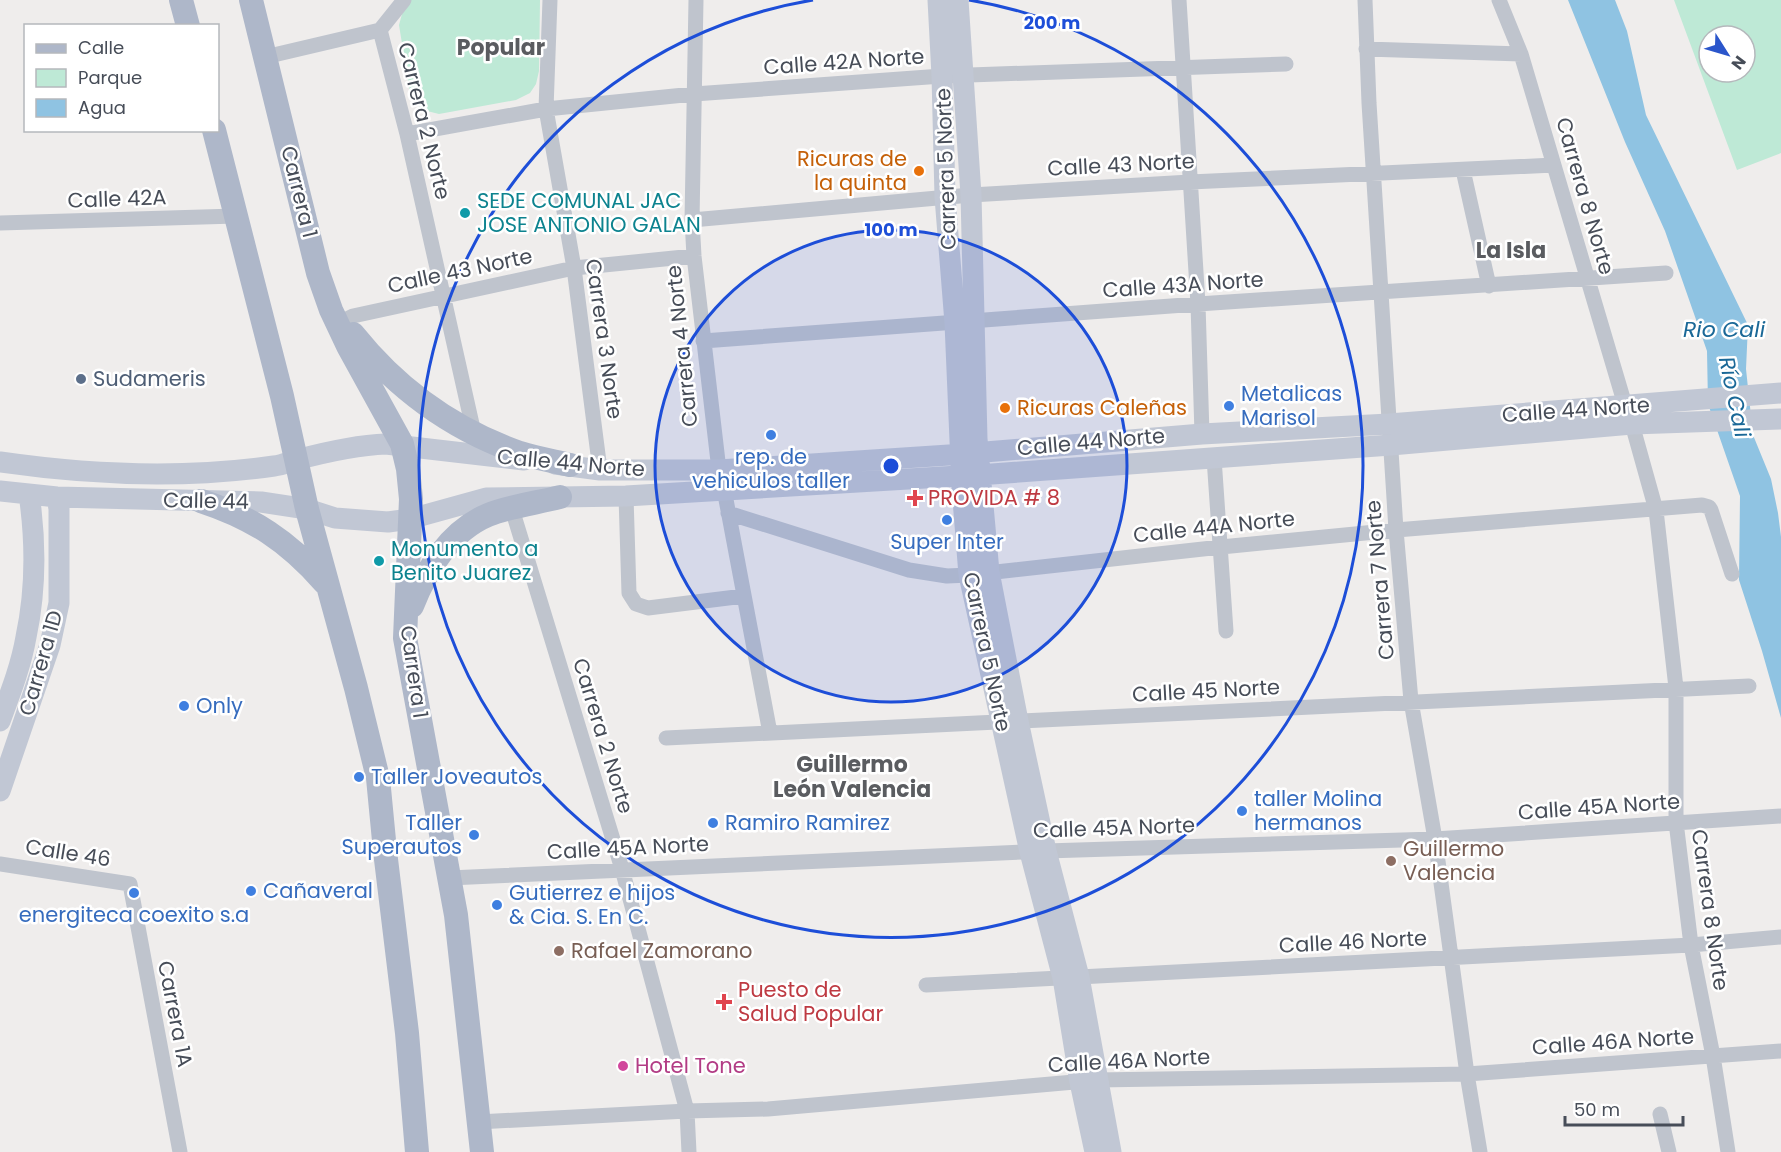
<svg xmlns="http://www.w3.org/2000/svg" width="1781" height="1152" viewBox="0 0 1781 1152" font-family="Poppins,sans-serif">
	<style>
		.green { fill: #bee9d6; fill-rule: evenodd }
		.water { fill: #8fc3e2 }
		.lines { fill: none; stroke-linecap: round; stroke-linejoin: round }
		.street { stroke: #bfc4cd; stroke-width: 15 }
		.secondary { stroke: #c1c7d4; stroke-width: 21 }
		.primary { stroke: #aeb7c9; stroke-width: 24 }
		.ring { fill: none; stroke: #1d4ed8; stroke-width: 3 }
		.food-dot { fill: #e8710a; stroke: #fff; stroke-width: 2 }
		.culture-dot { fill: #0f9aa8; stroke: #fff; stroke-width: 2 }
		.service-dot { fill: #5c6f8a; stroke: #fff; stroke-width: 2 }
		.shop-dot { fill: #3f7fe0; stroke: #fff; stroke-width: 2 }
		.health-dot { fill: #e0444e; stroke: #fff; stroke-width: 2 }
		.education-dot { fill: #8d6e63; stroke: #fff; stroke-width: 2 }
		.hotel-dot { fill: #d1479c; stroke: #fff; stroke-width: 2 }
		.labels { text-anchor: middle; stroke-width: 5; stroke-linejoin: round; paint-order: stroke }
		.street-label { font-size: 21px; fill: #474d58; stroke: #fff }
		.food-label { font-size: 21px; fill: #c56008; stroke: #fff; text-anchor: end }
		.culture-label { font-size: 21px; fill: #0d838f; stroke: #fff; text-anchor: start }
		.service-label { font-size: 21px; fill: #4e5e75; stroke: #fff; text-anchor: start }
		.shop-label { font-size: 21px; fill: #366cbe; stroke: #fff; text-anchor: start }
		.health-label { font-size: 21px; fill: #be3a42; stroke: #fff; text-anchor: start }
		.education-label { font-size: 21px; fill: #785e54; stroke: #fff; text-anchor: start }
		.hotel-label { font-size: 21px; fill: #b23c85; stroke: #fff; text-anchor: start }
		.neighbourhood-label { font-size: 22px; font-weight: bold; fill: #5a5c60; stroke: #fff }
		.water-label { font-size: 22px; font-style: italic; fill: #1a6897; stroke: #fff }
		.centre { fill: #1d4ed8; stroke: #fff; stroke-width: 3 }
		.ring-label { font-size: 18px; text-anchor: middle; font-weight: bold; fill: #1d4ed8; stroke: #fff; stroke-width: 5; stroke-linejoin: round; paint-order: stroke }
	</style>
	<rect width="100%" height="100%" fill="#efedec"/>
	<path class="green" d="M411,0H540L539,71L536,84L530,93L516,100L439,114L423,110L416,103L410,93L399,25L402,14Z
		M1674,0H1781V153L1737,170ZM1709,36H1745V72H1709Z"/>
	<path class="water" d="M1568,0H1615L1627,31L1646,115L1748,325L1746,369L1753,435L1771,479L1778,513L1781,537V718L1762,651L1739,580L1740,496L1708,404L1707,351L1665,231L1625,142Z"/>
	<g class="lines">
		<path class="street" d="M550,0L546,109L574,268L600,470
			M696,0L692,220L694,256L719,470
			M1179,0L1198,304L1202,434
			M1365,0L1369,103L1396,530L1411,701L1435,839L1467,1074L1480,1152
			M1499,0L1521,54L1625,405
			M380,30L407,134L474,433
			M1366,49L1521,54
			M265,57L380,30L404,0
			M407,134L546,109L694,94L942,76L1286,64
			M1463,170L1489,286
			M692,220L971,195L1190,182L1554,165
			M0,223L236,216
			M343,321L353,316L574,268L694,256
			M703,341L1198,304L1666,273
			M1632,424L1656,510L1676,688V822L1691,945L1713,1056L1728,1152
			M1214,458L1226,631
			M724,489L770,733
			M626,496L629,593L636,604L648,608L744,596
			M512,509L622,869L687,1111L689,1152
			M728,513L909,570L947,576L969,575L1221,547L1396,530L1702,505L1709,507L1711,510L1732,574
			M666,738L1749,686
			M0,864L130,884L180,1152
			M449,878L1046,851L1435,839L1781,816
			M926,985L1691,945L1781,937
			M1660,1114L1669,1152
			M478,1122L687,1111L768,1109L1097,1080L1467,1074L1781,1051"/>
		<path class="secondary" d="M938,0L942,76L945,197L955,323L962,487L969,575L1030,852L1063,978L1080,1082L1095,1152
			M958,0L971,195L977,439L989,572L1018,721L1046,851L1079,977L1111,1152
			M0,462C90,475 183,479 274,466C282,465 289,462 296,460C326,452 356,445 386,444L524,460
			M555,464L600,470H719L949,455L1202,434L1389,424L1781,393
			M0,491L57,497L261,502L307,509L335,518L388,522L410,519L486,498L626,496L992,474L1391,445L1632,424L1781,419
			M0,721C10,694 21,666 26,637C36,590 36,542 29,494
			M0,791L50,645L59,603V509L57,497"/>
		<path class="primary" d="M181,0L188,26
			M251,0L318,273L331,310L348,346L402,444L408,469L411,499L405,638L456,915L482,1152
			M214,130L282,396L307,509L356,688L378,778L385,851L407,1033L417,1152
			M353,334C397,389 454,430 520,453C536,458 553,461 570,465
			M201,501C253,518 288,541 324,582
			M412,606C426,570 450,531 488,515C510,506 537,503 560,497"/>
	</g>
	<circle cx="891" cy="466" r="236" fill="#1d4ed8" fill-opacity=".12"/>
	<g class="ring">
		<circle cx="891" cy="466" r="236"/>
		<path d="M969 0A472 472 0 1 1 813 0"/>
	</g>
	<g class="food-dot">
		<circle cx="919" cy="171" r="6"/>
		<circle cx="1005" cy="408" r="6"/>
	</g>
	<g class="culture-dot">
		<circle cx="465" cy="213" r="6"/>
		<circle cx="379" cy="561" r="6"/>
	</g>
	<circle class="service-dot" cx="81" cy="379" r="6"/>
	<g class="shop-dot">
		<circle cx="1229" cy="406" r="6"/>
		<circle cx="771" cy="435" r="6"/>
		<circle cx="947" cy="520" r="6"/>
		<circle cx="184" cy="706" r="6"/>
		<circle cx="359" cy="777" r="6"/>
		<circle cx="1242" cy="811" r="6"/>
		<circle cx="713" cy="823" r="6"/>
		<circle cx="474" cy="835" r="6"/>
		<circle cx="251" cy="891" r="6"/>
		<circle cx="134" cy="893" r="6"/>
		<circle cx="497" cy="905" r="6"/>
	</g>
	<g class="health-dot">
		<path d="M912 489h6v6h6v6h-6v6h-6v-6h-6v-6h6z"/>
		<path d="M721 993h6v6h6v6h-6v6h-6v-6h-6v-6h6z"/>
	</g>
	<g class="education-dot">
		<circle cx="1391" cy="861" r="6"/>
		<circle cx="559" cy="951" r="6"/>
	</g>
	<circle class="hotel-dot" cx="623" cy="1066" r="6"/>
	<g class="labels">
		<g class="street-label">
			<text transform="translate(844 62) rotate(-4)" y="7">Calle 42A Norte</text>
			<text transform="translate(424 121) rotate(76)" y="7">Carrera 2 Norte</text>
			<text transform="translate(1121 165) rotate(-3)" y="7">Calle 43 Norte</text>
			<text transform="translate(946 169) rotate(-92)" y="7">Carrera 5 Norte</text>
			<text transform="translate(299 192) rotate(76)" y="7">Carrera 1</text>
			<text transform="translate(1585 196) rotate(74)" y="7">Carrera 8 Norte</text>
			<text transform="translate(117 199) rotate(-2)" y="7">Calle 42A</text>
			<text transform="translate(460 271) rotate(-12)" y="7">Calle 43 Norte</text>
			<text transform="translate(1183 285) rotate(-4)" y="7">Calle 43A Norte</text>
			<text transform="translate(604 339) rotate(82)" y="7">Carrera 3 Norte</text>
			<text transform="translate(682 346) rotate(-96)" y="7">Carrera 4 Norte</text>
			<text transform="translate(1576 410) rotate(-4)" y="7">Calle 44 Norte</text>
			<text transform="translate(1091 442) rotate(-5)" y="7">Calle 44 Norte</text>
			<text transform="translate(571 463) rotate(5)" y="7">Calle 44 Norte</text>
			<text transform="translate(206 501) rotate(1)" y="7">Calle 44</text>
			<text transform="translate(1214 527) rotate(-6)" y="7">Calle 44A Norte</text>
			<text transform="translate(1380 580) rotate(-95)" y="7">Carrera 7 Norte</text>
			<text transform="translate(987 652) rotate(78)" y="7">Carrera 5 Norte</text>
			<text transform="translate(41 663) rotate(-74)" y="7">Carrera 1D</text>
			<text transform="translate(414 672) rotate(82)" y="7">Carrera 1</text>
			<text transform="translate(1206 691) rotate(-3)" y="7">Calle 45 Norte</text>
			<text transform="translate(603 736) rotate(73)" y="7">Carrera 2 Norte</text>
			<text transform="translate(1599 807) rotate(-4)" y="7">Calle 45A Norte</text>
			<text transform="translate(1114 828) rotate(-2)" y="7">Calle 45A Norte</text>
			<text transform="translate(628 848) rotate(-3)" y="7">Calle 45A Norte</text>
			<text transform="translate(68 853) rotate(9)" y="7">Calle 46</text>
			<text transform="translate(1710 910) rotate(82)" y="7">Carrera 8 Norte</text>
			<text transform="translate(1353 942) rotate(-3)" y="7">Calle 46 Norte</text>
			<text transform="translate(175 1014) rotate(79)" y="7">Carrera 1A</text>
			<text transform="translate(1613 1042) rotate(-4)" y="7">Calle 46A Norte</text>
			<text transform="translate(1129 1061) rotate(-3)" y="7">Calle 46A Norte</text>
		</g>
		<g class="food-label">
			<text x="907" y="166">Ricuras de<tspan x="907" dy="24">la quinta</tspan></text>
			<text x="1017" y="415" text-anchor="start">Ricuras Caleñas</text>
		</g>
		<g class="culture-label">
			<text x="477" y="208">SEDE COMUNAL JAC<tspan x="477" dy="24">JOSE ANTONIO GALAN</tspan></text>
			<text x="391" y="556">Monumento a<tspan x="391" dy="24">Benito Juarez</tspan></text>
		</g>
		<g class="service-label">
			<text x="93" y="386">Sudameris</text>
		</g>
		<g class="shop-label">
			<text x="1241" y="401">Metalicas<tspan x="1241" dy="24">Marisol</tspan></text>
			<text x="771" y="464" text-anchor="middle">rep. de<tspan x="771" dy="24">vehiculos taller</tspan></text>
			<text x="947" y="549" text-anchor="middle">Super Inter</text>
			<text x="196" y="713">Only</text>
			<text x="371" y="784">Taller Joveautos</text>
			<text x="1254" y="806">taller Molina<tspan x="1254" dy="24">hermanos</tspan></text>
			<text x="462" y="830" text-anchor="end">Taller<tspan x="462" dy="24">Superautos</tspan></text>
			<text x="725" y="830">Ramiro Ramirez</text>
			<text x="263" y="898">Cañaveral</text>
			<text x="509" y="900">Gutierrez e hijos<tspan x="509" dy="24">&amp; Cia. S. En C.</tspan></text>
			<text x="134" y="922" text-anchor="middle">energiteca coexito s.a</text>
		</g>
		<g class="health-label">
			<text x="928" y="505">PROVIDA # 8</text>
			<text x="738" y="997">Puesto de<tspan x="738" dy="24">Salud Popular</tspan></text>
		</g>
		<g class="education-label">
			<text x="1403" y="856">Guillermo<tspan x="1403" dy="24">Valencia</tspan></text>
			<text x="571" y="958">Rafael Zamorano</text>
		</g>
		<g class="hotel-label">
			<text x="635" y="1073">Hotel Tone</text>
		</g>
		<g class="neighbourhood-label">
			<text x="501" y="55">Popular</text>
			<text x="1511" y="258">La Isla</text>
			<text x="852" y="772">Guillermo<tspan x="852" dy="25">León Valencia</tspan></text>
		</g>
		<g class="water-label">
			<text x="1724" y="337">Rio Cali</text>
			<text transform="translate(1735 397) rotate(78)" y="8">Río Cali</text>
		</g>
	</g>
	<circle cx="891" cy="466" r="9" class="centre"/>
	<g class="ring-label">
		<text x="1052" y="29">200 m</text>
		<text x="891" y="236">100 m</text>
	</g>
	<rect x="24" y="24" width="195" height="108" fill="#ffffff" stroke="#b5b8bc" stroke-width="1.5"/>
	<rect x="36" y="44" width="30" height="9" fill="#aeb7c9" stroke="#b5b8bc" stroke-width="1.5"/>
	<text x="78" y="54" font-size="18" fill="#474d58">Calle</text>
	<rect x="36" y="69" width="30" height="18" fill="#bee9d6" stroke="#b5b8bc" stroke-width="1.5"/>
	<text x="78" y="84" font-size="18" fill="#474d58">Parque</text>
	<rect x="36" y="99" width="30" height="18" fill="#8fc3e2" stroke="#b5b8bc" stroke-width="1.5"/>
	<text x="78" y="114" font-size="18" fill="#474d58">Agua</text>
	<g transform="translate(1727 54) rotate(127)"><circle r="28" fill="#ffffff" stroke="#b5b8bc" stroke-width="1.5"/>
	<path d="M0-4.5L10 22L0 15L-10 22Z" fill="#2b56cb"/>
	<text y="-9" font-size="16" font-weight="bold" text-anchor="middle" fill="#474d58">N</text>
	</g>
	<path d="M1565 1116v9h118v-9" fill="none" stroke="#474d58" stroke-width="3"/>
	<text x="1574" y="1116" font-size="18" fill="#474d58" stroke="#ffffff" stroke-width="4.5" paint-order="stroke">50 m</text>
</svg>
